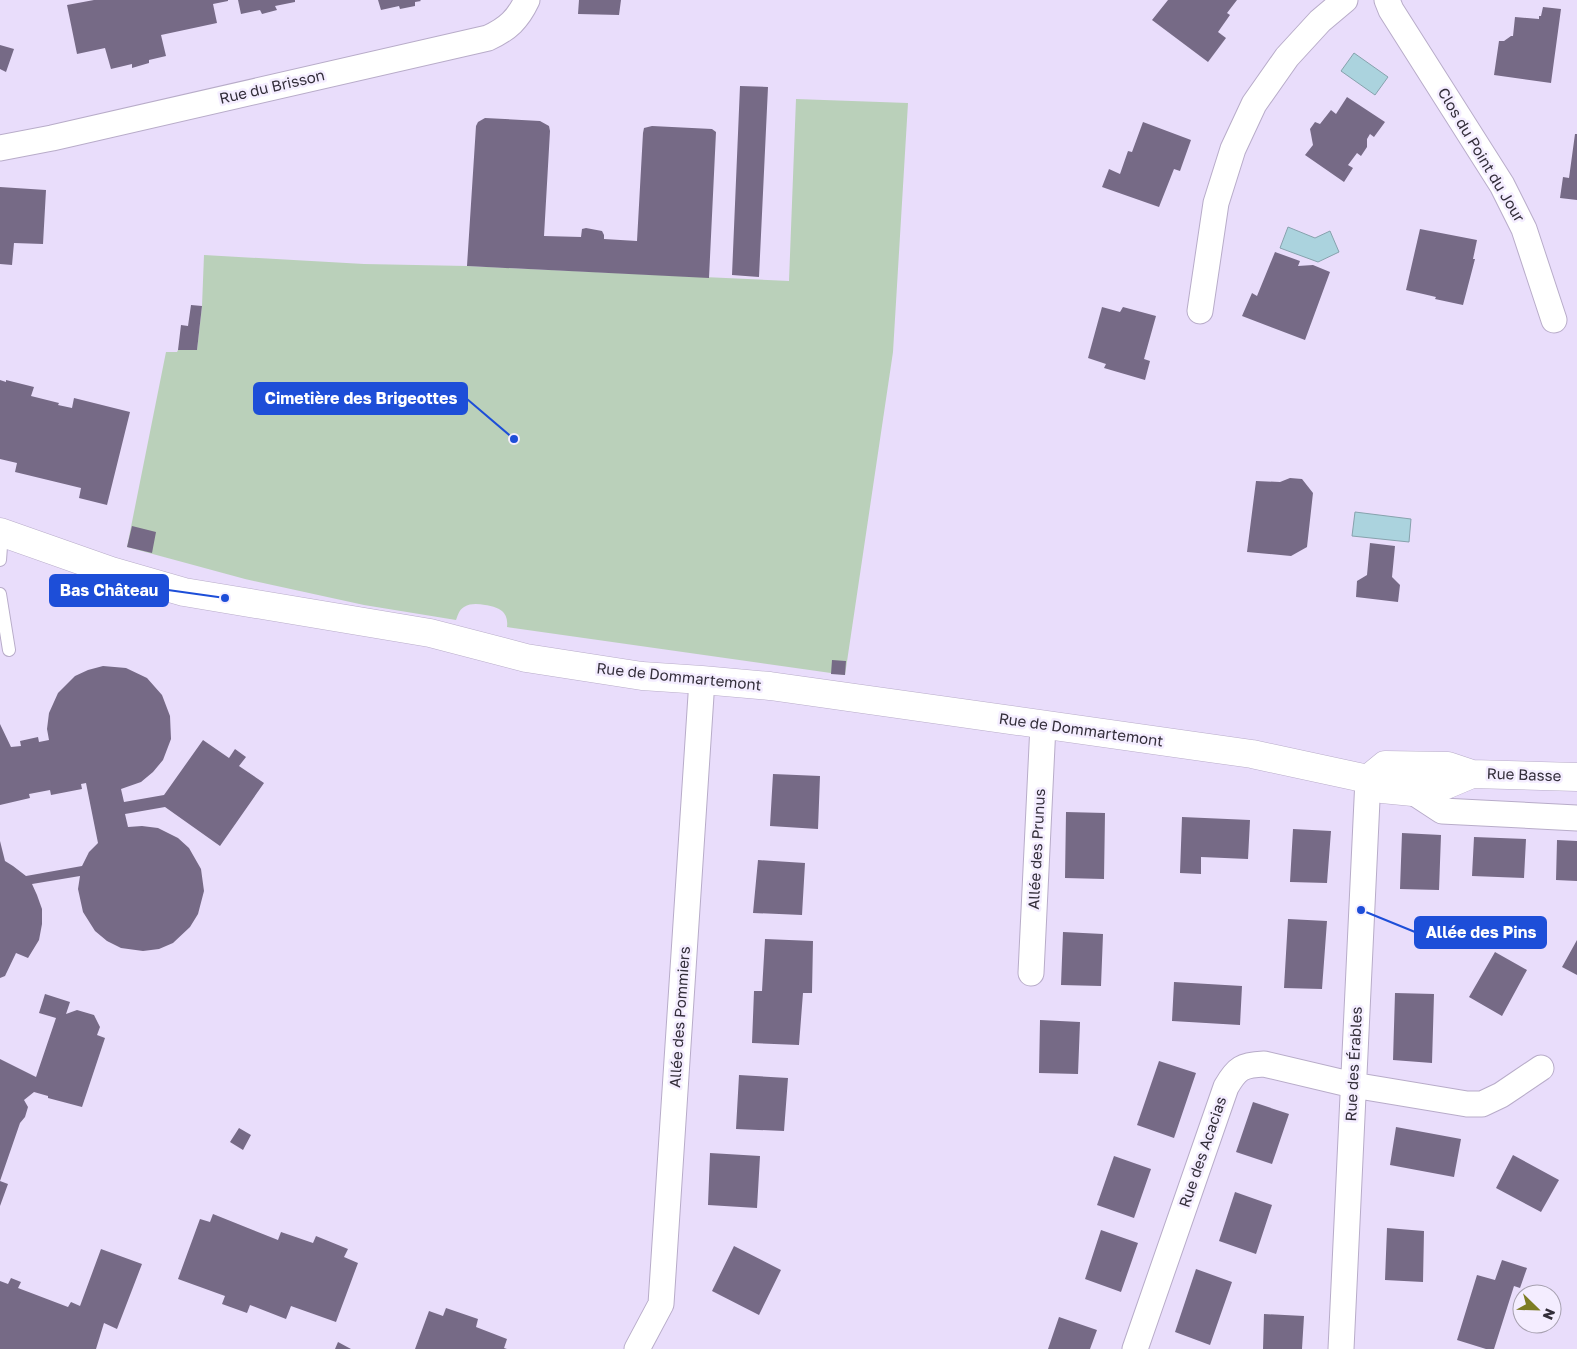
<svg xmlns="http://www.w3.org/2000/svg" width="1577" height="1349" viewBox="0 0 1577 1349" font-family="'Golos Text',sans-serif">
	<style>
		.green { fill: #bad0ba }
		.water { fill: #abd3de; stroke: #87a2ad }
		.building { fill: #766a86 }
		.lines { fill: none; stroke-linecap: round; stroke-linejoin: round }
		.lane-casing { stroke: #b8acc9; stroke-width: 14 }
		.street-casing { stroke: #b8acc9; stroke-width: 27 }
		.secondary-casing { stroke: #b8acc9; stroke-width: 29 }
		.lane { stroke: #fff; stroke-width: 12 }
		.street { stroke: #fff; stroke-width: 25 }
		.secondary { stroke: #fff; stroke-width: 28 }
		.labels { text-anchor: middle; stroke-width: 5; stroke-linejoin: round; paint-order: stroke }
		.street-label { font-size: 15px; fill: #332e3a; stroke: #f4edff }
		.leader { fill: none; stroke: #1d4ed8; stroke-width: 2 }
		.callout-dot { fill: #1d4ed8; stroke: #f4edff; stroke-width: 2 }
		.callout { fill: #1d4ed8; stroke: #1d4ed8; stroke-width: 2 }
		.callout-label { font-size: 16px; text-anchor: middle; font-weight: bold; fill: #fff }
	</style>
	<rect width="100%" height="100%" fill="#e9ddfb"/>
	<path class="green" d="M796,99L908,103L893,352L845,675L507,627C509,611 498,607 485,605C478,604 471,603 464,607C459,610 458,615 456,620L364,605L245,579L127,547L166,352H177L178,350H197L202,306L204,255L364,264L467,266L789,281Z"/>
	<path class="water" d="M1354,53L1388,77L1375,95L1341,71Z
		M1288,227L1315,238L1330,231L1339,252L1318,262L1280,248Z
		M1355,512L1411,519L1409,542L1352,536Z"/>
	<path class="building" d="M94,0H228V1L213,4L217,23L161,35L166,56L149,60V63L132,68V64L111,69L105,48L77,54L67,5Z
		M238,0H295V2L275,6L277,10L262,14L260,10L241,14Z
		M378,0H420L421,1L415,2V6L400,9L399,6L381,10Z
		M579,0H621L619,15L578,14Z
		M1168,0H1237L1227,13L1230,15L1218,32L1226,38L1208,62L1152,20Z
		M1543,7L1561,9L1551,83L1494,75L1499,41H1504L1511,36H1513L1515,17L1539,19V16H1541Z
		M0,45L14,49L6,72L0,69Z
		M740,86L768,87L759,277L732,275Z
		M1347,97L1385,122L1374,137L1370,134L1367,139V147L1361,156L1357,153L1348,165L1353,168L1344,182L1305,155L1313,145L1310,129L1315,122L1320,124L1331,110L1336,114Z
		M485,118L540,121L549,126L550,131L544,236L581,237L582,229L586,228L602,231L604,235V239L637,241L643,133L644,128L652,126L712,129L716,132L709,278L467,266L476,126L478,122Z
		M1143,122L1191,140L1180,171L1174,169L1159,207L1102,187L1109,169L1120,174L1128,151L1132,152Z
		M1575,134H1577V200L1560,198L1563,177L1569,178Z
		M0,187L46,190L43,244L14,243L12,265L0,264Z
		M1420,229L1477,240L1473,259H1475L1463,305L1435,299L1436,297L1406,290Z
		M1275,252L1300,261L1298,266L1313,265L1330,272L1305,340L1242,316L1252,293L1257,296Z
		M191,305L202,306L197,350H178L181,325L188,326Z
		M1102,307L1120,312L1123,307L1156,316L1144,359L1150,361L1145,380L1104,368L1106,364L1088,358Z
		M0,380L6,382V380L34,387L31,396L59,403L58,405L72,408L74,398L130,412L107,505L79,498L81,488L15,472L17,463L0,459Z
		M1290,478L1302,479L1313,493L1307,547L1291,556L1247,552L1256,481L1280,482Z
		M132,526L156,532L152,553L127,547Z
		M1370,543L1395,546L1392,577L1400,585L1398,602L1356,597L1357,581L1367,575Z
		M832,660L846,661L845,675L831,674Z
		M103,666L126,668L147,678L162,695L170,716L171,739L163,760L153,772L141,782L121,789L124,802L164,795L203,740L229,758L235,749L246,757L239,766L264,783L220,846L165,807L125,814L128,827L142,826L158,828L178,838L189,848L201,869L204,891L198,914L190,927L173,943L159,949L143,951L121,948L107,941L95,931L83,912L78,889L80,876L32,884L37,895L42,909V924L39,940L28,958L16,953L5,976L0,978V841L5,861L13,866L26,876L82,866L89,852L98,843L86,783L81,784L82,789L51,795L50,790L29,794L30,798L0,805V724L11,747L21,746L20,741L38,737L39,742L49,740L47,729L49,713L58,693L75,676L88,670Z
		M773,774L820,776L818,829L770,826Z
		M1066,812L1105,813L1104,879L1065,878Z
		M1182,817L1250,820L1248,859L1201,857V874L1180,873Z
		M1293,829L1331,831L1327,883L1290,882Z
		M1402,833L1441,835L1439,890L1400,889Z
		M1474,837L1526,839L1524,878L1472,876Z
		M1557,840L1577,841V881L1556,880Z
		M758,860L805,863L802,915L753,913Z
		M1288,919L1327,921L1322,989L1284,988Z
		M1063,932L1103,934L1101,986L1061,985Z
		M765,939L813,941L812,993H803L799,1045L752,1043L754,991H762Z
		M1577,940V975L1562,967Z
		M1495,952L1527,970L1502,1016L1469,997Z
		M1174,982L1242,986L1240,1025L1172,1021Z
		M1395,993L1434,994L1432,1063L1393,1060Z
		M45,994L70,1002L66,1014L77,1010L94,1015L100,1027L97,1035L105,1038L82,1107L48,1098V1096L34,1092L24,1100L28,1107L25,1117L20,1123L0,1181V1059L36,1077L56,1018L39,1013Z
		M1040,1020L1080,1022L1078,1074L1039,1073Z
		M1159,1061L1196,1073L1174,1138L1137,1125Z
		M739,1075L788,1078L784,1131L736,1129Z
		M1253,1102L1289,1114L1272,1164L1236,1152Z
		M1396,1127L1461,1139L1454,1177L1390,1165Z
		M239,1128L251,1135L243,1150L230,1142Z
		M710,1153L760,1156L757,1208L708,1205Z
		M1513,1155L1559,1180L1541,1212L1496,1188Z
		M1114,1156L1151,1169L1134,1218L1097,1205Z
		M0,1181L8,1184L0,1206Z
		M1235,1192L1272,1205L1256,1254L1219,1241Z
		M213,1214L278,1240L281,1232L313,1243L316,1236L348,1249L344,1257L358,1263L336,1322L291,1306L286,1319L250,1305L247,1313L222,1304L225,1296L178,1279L200,1219L210,1222Z
		M1387,1228L1424,1231L1423,1282L1385,1280Z
		M1101,1230L1138,1243L1121,1292L1085,1279Z
		M734,1246L781,1270L759,1315L712,1291Z
		M101,1249L142,1264L117,1329L104,1323L96,1349H0V1281L8,1284L11,1278L21,1282L18,1288L68,1307L71,1302L80,1306Z
		M1502,1260L1527,1268L1520,1288L1514,1286L1494,1349H1486L1457,1340L1477,1275L1495,1280Z
		M1196,1269L1232,1282L1210,1345L1175,1332Z
		M446,1308L478,1319L476,1327L507,1339L504,1348L507,1349H415L429,1311L443,1316Z
		M1264,1314L1304,1316L1302,1349H1263Z
		M1059,1317L1097,1330L1090,1349H1048Z
		M338,1342L351,1349H335Z"/>
	<g class="lines">
		<g class="lane-casing">
			<path id="lane" d="M0,560L2,533
				M0,594L9,650"/>
		</g>
		<g class="street-casing">
			<path id="street" d="M1387,0L1391,10L1502,185L1524,229L1554,320
				M0,148L52,138L488,38C508,29 518,19 527,0
				M1200,311L1216,203L1233,149L1254,104L1287,57L1320,21L1345,0
				M1413,792L1442,811L1577,818
				M1031,973L1043,725
				M637,1349L661,1304L702,680
				M1135,1349L1226,1087C1237,1068 1242,1065 1264,1064L1353,1085L1467,1104H1482L1501,1095L1541,1068
				M1341,1349L1368,779"/>
		</g>
		<g class="secondary-casing">
			<path id="secondary" d="M0,532L111,571L184,592L430,633L526,658L642,676L702,680L770,686L1252,754L1368,779L1382,789L1413,792L1434,790L1472,774
				M1368,779L1385,765L1448,766L1472,774L1577,777"/>
		</g>
		<use href="#lane" class="lane"/>
		<use href="#street" class="street"/>
		<use href="#secondary" class="secondary"/>
	</g>
	<g class="labels">
		<g class="street-label">
			<text transform="translate(272 87) rotate(-13)" y="5">Rue du Brisson</text>
			<text transform="translate(1481 155) rotate(59)" y="5">Clos du Point du Jour</text>
			<text transform="translate(679 677) rotate(6)" y="5">Rue de Dommartemont</text>
			<text transform="translate(1081 730) rotate(8)" y="5">Rue de Dommartemont</text>
			<text transform="translate(1524 775) rotate(2)" y="5">Rue Basse</text>
			<text transform="translate(1037 849) rotate(-87)" y="5">Allée des Prunus</text>
			<text transform="translate(680 1017) rotate(-86)" y="5">Allée des Pommiers</text>
			<text transform="translate(1354 1064) rotate(-87)" y="5">Rue des Érables</text>
			<text transform="translate(1203 1152) rotate(-71)" y="5">Rue des Acacias</text>
		</g>
	</g>
	<path class="leader" d="M514 439L467 399M225 598L168 590M1361 910L1415 932"/>
	<g class="callout-dot">
		<circle cx="514" cy="439" r="5"/>
		<circle cx="225" cy="598" r="5"/>
		<circle cx="1361" cy="910" r="5"/>
	</g>
	<g class="callout">
		<rect x="254" y="383" width="213" height="31" rx="5"/>
		<rect x="50" y="575" width="118" height="31" rx="5"/>
		<rect x="1415" y="917" width="131" height="31" rx="5"/>
	</g>
	<g class="callout-label">
		<text x="361" y="404">Cimetière des Brigeottes</text>
		<text x="109" y="596">Bas Château</text>
		<text x="1481" y="938">Allée des Pins</text>
	</g>
	<g transform="translate(1537 1309) rotate(113)"><circle r="24" fill="#f4edff" stroke="#a7a1b0"/>
	<path d="M0-4L9 19L0 12L-9 19Z" fill="#7d7c24"/>
	<text y="-8" font-size="14" font-weight="bold" text-anchor="middle" fill="#332e3a">N</text>
	</g>
</svg>
